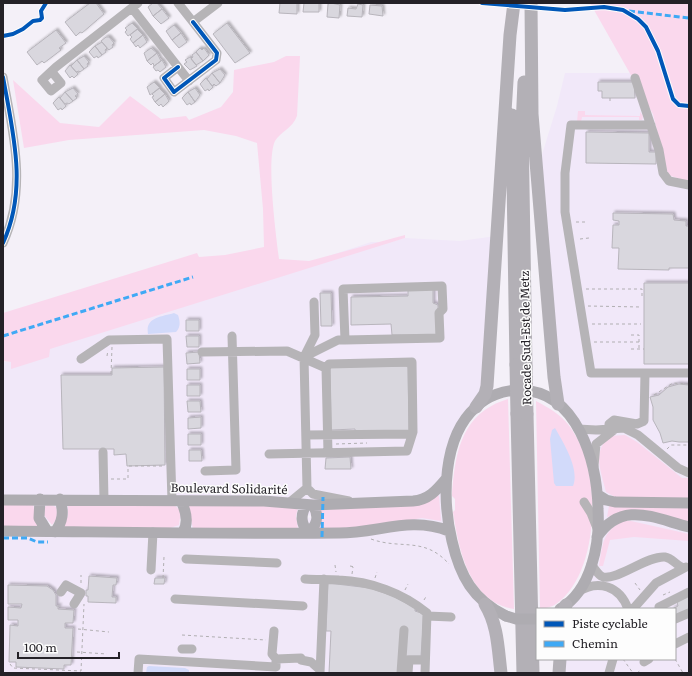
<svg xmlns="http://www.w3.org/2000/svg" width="692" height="676" viewBox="0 0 692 676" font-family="Literata,serif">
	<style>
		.built { fill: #f1e8f9 }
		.green { fill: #fad8ed }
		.water { fill: #d2dafa }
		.building { fill: #d9d7de; stroke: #b8b5bc; filter: url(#shadow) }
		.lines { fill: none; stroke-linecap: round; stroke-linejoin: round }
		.path { stroke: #b1afb2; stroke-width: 1; stroke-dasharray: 3 3; stroke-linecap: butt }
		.minor { stroke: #b6b4b7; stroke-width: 9 }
		.major { stroke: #aeacb1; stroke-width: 11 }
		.highway { stroke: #b3b0b6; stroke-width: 13 }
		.major-bridge { stroke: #aeacb1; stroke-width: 11 }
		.highway-bridge { stroke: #b3b0b6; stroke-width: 13 }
		.quiet { stroke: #3fa9f5; stroke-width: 3; stroke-dasharray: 6 3; stroke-linecap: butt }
		.cycleway-casing { stroke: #fdfdfd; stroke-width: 6 }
		.cycleway { stroke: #0057b8; stroke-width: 4 }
		.labels { text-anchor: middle; stroke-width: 3; stroke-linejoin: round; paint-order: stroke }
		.street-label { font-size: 12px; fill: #242127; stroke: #fdfdfd }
	</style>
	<defs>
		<filter id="shadow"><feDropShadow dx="2" dy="-2" stdDeviation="1" flood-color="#0004"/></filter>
	</defs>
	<rect width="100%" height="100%" fill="#f4f0f8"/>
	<path class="built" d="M565,73H630L653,114L668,175L689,182V673H560L562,659H675V609H561L578,592L597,537L590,459L558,404L536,174L557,106Z
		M496,236L487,386L468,415L446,479L455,554L485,604L501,673H3V531L415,513L3,523V362H9L371,242H391L405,238L460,241Z"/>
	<path class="green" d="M590,3H689V182L668,175L653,114Z
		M286,56H300L297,116C292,129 280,132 275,141C266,160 276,235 279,259L309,261L405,235V238L50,349L49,357L11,369V362L3,361V313L197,253L199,257L225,255L264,247L263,209L257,143L236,136L204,130L69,140L24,148L13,80L60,123L99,127L130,96L161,119L186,116L189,120L221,107L233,92L234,70L274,62Z
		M578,111H585V115L640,116V112L643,116L642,120H639V117H582L581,122H577Z
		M508,399L514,609C469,602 459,550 453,512L455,510V499L452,496C455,453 461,413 508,399Z
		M536,401C557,412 567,419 578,440C601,482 598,575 556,604C552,607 546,608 541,609H540Z
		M625,435L637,442L682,478H689V498H617L606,492C601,470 592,454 609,436Z
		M437,495L439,496L441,521L422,518L368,527L317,529L320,508Z
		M33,503L35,517L39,527H3V504Z
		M68,503L173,504L181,511L179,525L170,528H65L64,523L68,516Z
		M48,504L56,507C58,514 57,520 52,525L44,515L45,507Z
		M190,504L298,507L296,516L298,529L193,528L188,509Z
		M609,506L689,507V523L632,510L607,517Z
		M623,521H631L689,534V541L634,537L610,540L603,566H599C603,544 602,532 623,521Z"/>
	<path class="water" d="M174,313L178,315C180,321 181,327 176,332L148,334C145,317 161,317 174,313Z
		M555,428C563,442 580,469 573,486H556L554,483L550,439L552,430Z
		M149,666L185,668L189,670V673H146L147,667Z"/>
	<path class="building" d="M90,3H96L104,14L82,33L80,32L76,36L65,22Z
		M153,3H157L162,9L153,16L148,7Z
		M280,3H297V14L279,13Z
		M304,3H319V12H303Z
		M331,3L340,5L339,18L327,17L328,4Z
		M358,4L363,5L362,17L347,16L348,8L356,9Z
		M370,5L382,6L383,16L369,14Z
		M162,9L169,18L161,24L153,16Z
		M132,23L138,29L128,36L125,32L127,30L125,28Z
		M227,23L250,53L235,63L213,34Z
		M174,25L181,33L172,40L166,31Z
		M137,29L143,35L133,43L130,39L132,37L130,35Z
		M56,30L66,43L59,48L61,50L44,63L42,61L37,65L27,52Z
		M181,33L187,42L179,48L172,40Z
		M143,35L147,42L140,48L138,45L136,47L133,43Z
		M106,37H109L114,43L112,45L113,47L109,50L101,41Z
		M102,42L107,48L105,50L106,52L102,55L95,46Z
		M95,46L102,55L98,58L97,56L94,58L89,52Z
		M151,48L157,53L147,61L144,53Z
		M200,48L202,50L204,48L209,55L203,61L196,52Z
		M196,52L203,61L196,65L191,59L193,57L192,55Z
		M157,53L161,61L154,66L153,63L151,65L147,61Z
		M84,56L89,62L87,64L88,66L84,69L77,60Z
		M190,57L197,66L190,70L184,64L187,62L185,60Z
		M77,60L84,69L80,72L79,71L76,72L71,66Z
		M162,60L166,67L160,72L158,70L156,71L153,67Z
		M70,65L78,74L74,78L72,76L70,78L65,71Z
		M220,69L225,75L220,83L212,73Z
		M212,73L220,83L216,86L214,84L212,86L207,79Z
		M206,78L213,87L209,91L208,89L205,91L200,84Z
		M154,82L160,88L150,95L147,87Z
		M598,82H634L635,98H602V91H598Z
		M73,88L78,94L75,96L77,98L73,101L65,92Z
		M159,88L165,94L155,102L152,97L154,96L152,94Z
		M195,88L200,95L195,102L188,92Z
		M65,92L73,101L69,104L67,103L65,104L60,98Z
		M188,92L195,102L191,105L190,103L187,105L182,98Z
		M165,94L169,101L163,107L161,104L159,106L155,102Z
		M59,97L66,106L62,110L61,108L58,110L53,103Z
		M586,132L649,133V152H656V164L586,163Z
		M613,213L673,214L674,220L686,221V226H689V268H669V270L618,269L619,248H612L613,225H619V221L613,220Z
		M644,283H689V364H644Z
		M408,289H433V303L438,305V333L437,335H392L391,324L351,325V297L408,296Z
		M320,293H331L332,326H321Z
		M186,320H199V331H186Z
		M186,336H199V347H187Z
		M199,352L200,363L187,364L186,353Z
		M406,366L408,367L409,432L355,433V429L331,430L330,367Z
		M164,367L165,465L127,466L126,454L114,455V449H63L61,375H112V368Z
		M187,369H200V380H187Z
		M679,384L689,385V442H679L672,441L663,443L660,433L653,420V407L650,397L659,395L668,387Z
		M187,385H200V396H187Z
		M187,401H200L201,412H188Z
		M201,417V428L188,429V418Z
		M188,434H201V445H188Z
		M189,450H201L202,461H189Z
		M350,457L351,469H325L326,458Z
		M89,576L117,578L116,585H113L112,597H116V603L88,602V596H86V590H88Z
		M155,578H165L164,584H154Z
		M328,583L370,588L393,596L415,608V611L424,614L421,656H405L404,673H329L331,631H326Z
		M8,585L47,586L53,590L56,595V606H60H58V609L74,610L73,623H65V628H73L71,665H64V669L16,667V662H9L10,625L18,626V620H8V607L21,608L22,604H8Z
		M689,594V609L675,616V609H672L678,606L677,602Z"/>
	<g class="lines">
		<path class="path" d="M3,36L13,34L23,29L33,21L40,20L42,18L41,11L46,3
			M610,98V101
			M576,222H587
			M580,239L589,238
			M586,289H642V299
			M588,306L641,307
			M592,324H641
			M631,335H639V349
			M594,342H641
			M631,349H644
			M107,356L108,350
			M111,374L112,347
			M654,395L673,383L689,384
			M336,444L367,443
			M667,449L671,445H689
			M129,466H164
			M111,479H128V466
			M371,539C401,550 424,536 449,564
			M335,565L336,572
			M350,566L355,567
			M352,574L353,567
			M163,578L164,557
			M375,578L377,572
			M81,583V575
			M635,583L640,590
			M405,590L408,584
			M663,595L670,592
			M424,600L427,595
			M78,629L109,632
			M182,635L266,640
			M77,652L107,654
			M623,659L633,673
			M675,659L683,673
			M10,664L13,668L81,671L84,604
			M637,673L641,670"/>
		<path class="minor" d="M178,3L193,22L218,3
			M132,8L189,81
			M178,67L164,78L174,92L216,60L217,53L193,22
			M52,72L61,83L51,91L42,80L56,67L138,3
			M3,77C13,133 28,189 3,243
			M635,78L659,150L663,173L669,181L689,185
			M651,125H571L565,173V212L591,373H689
			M314,302L315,335L304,357L307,488L313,494L349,501
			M202,352L287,351L326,368
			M304,357L338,340H345L440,338L439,313L443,309L442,286L343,289L345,340
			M81,359L109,340L167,339L172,501
			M578,429L596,430L624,428L638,435L678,468L689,473
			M609,429V424L614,420L637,424L644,421L645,373
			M306,435L412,434
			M103,452L104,500
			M269,454L407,451L413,432L412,362L329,364L326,368L328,453
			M594,466L596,444L614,430
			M205,471L236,470L232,336
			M290,502L307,488
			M584,502L591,513L597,528
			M186,559L277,563
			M591,564C594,568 597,573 601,576C613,584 647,555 665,557C672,558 676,565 683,568
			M151,570L153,532
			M305,579C316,580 327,579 339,580C370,581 403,593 427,613L425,673
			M61,592L66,585L81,593L74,604
			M578,592C598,579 620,586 628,609
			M175,599L303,606
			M659,607L689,592
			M633,609L656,583L686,567
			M427,616L451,617
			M675,619L689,613
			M675,644L689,637
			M182,649H192
			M276,659L301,658
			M301,660L311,662L320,670
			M644,662L649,659
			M138,673L139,659L276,667V659L272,654L274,631
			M320,673L324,579
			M401,673L404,630
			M408,673L409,660H425
			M609,673L613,659"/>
		<path class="major" d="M598,495L606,500L615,502L689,503
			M40,499L39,518L47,531
			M3,500L264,501L313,505L413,501C428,500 436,491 446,479
			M181,501C186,511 189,522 183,532
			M306,505C300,516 301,523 308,533
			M3,531C115,532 227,534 339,533C379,533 410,516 449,531
			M55,532C63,521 64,512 60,499
			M308,533C317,525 320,517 313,505
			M597,537C622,500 653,518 689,527
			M506,616C473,600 460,576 452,541C442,500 442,437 476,407C487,396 504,390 520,390C578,391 597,462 598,509C600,543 592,590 560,609"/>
		<path class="highway" d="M531,3L532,114L554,377L558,404
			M524,82L522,127L526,366
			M512,115L516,365
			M476,407L485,394L487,386L510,35L514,3
			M517,414L523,673
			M527,414L533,673
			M485,604C498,625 498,649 501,673
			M565,609L566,605
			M559,673L560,659"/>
		<path class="major-bridge" d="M506,616L516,619H537"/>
		<path class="highway-bridge" d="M516,365L517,414
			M526,366L527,414"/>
		<path class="quiet" d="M629,11L689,18
			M3,336L193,277
			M322,537L323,497
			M3,538H28L37,542H48"/>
		<g class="cycleway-casing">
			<path id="cycleway" d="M482,3L565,10L604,7L623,10L638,19L646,27L658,51L673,99L679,105L689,106
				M3,36L13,34L23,29L33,21L40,20L42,18L41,11L46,3
				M178,67L164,78L174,92L216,60L217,53L193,22
				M3,77C13,133 28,189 3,243"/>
		</g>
		<use href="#cycleway" class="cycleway"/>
	</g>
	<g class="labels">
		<g class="street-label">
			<text transform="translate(526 338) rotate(-91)" y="4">Rocade Sud-Est de Metz</text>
			<text transform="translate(229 489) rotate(1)" y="4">Boulevard Solidarité</text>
		</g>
	</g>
	<rect width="692" height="676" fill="none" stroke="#242127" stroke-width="8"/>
	<rect x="536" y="608" width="140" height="52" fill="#fdfdfd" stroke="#a6a5a7"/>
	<rect x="544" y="621" width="20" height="6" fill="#0057b8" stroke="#a6a5a7"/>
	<text x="572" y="628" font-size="12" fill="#242127">Piste cyclable</text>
	<rect x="544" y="641" width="20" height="6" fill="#3fa9f5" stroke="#a6a5a7"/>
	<text x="572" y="648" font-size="12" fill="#242127">Chemin</text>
	<path d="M18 652v6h101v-6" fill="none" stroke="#242127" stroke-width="2"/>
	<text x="24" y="652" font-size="12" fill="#242127" stroke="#fdfdfd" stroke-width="3" paint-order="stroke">100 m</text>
</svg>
